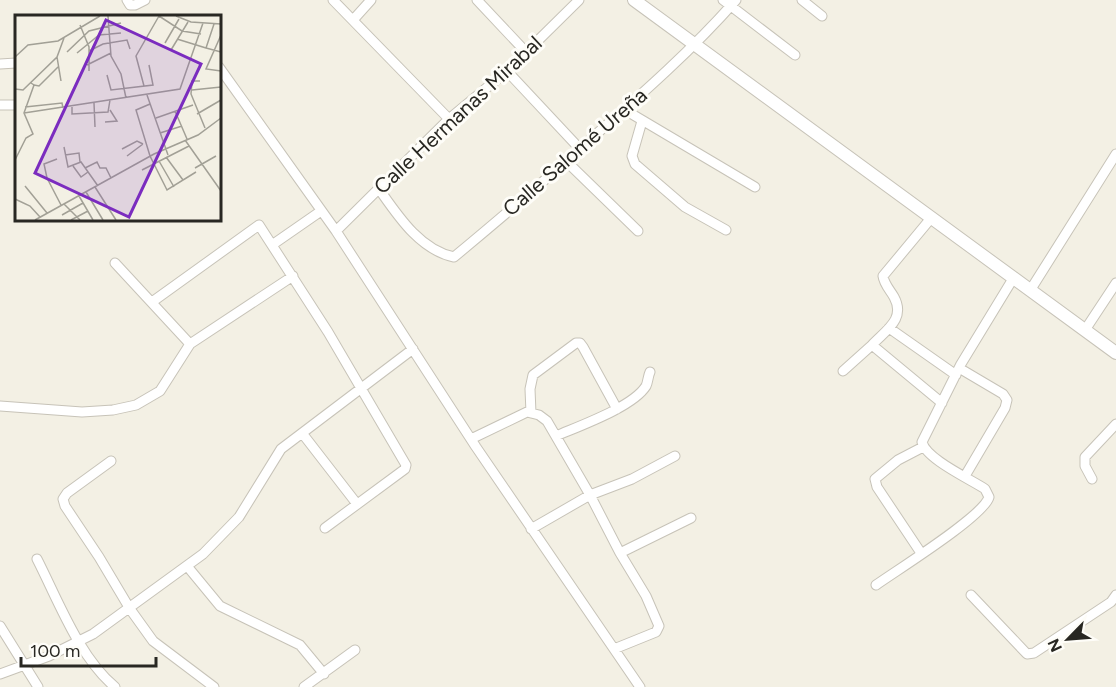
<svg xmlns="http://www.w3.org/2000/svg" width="1116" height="687" viewBox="0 0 1116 687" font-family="Figtree,sans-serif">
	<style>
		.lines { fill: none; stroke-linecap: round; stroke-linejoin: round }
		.minor-casing { stroke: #c7c3b8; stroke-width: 11 }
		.tertiary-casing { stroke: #c7c3b8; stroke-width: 14 }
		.minor { stroke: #fff; stroke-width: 9 }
		.tertiary { stroke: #fff; stroke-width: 12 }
		.labels { text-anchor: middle; stroke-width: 6; stroke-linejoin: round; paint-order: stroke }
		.street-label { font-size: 21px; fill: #282722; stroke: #fefdf8 }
		.inset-road { fill: none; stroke: #a2a096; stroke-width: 1.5 }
		.view { fill: #7b2cbf; fill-opacity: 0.15; stroke: #7b2cbf; stroke-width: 3 }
		.inset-edge { fill: none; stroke: #282722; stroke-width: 3 }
	</style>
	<rect width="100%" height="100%" fill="#f3f0e4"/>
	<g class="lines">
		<g class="minor-casing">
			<path id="minor" d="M127,0L130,5H135L145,0
				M333,0L449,119
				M477,0L525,51
				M723,0L795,55
				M802,0L822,16
				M353,20L371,0
				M0,64L16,63
				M219,67L336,231L476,447L640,687
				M507,71L580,149
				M0,105H15
				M625,110L755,187
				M642,121L632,156L635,164L685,207L726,230
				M567,162L638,231
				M379,189C398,216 420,250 454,257C501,218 548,178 593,137C643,93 692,50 736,0
				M932,217L883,276C884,284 890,290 894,297C906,319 886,330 872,345L942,403
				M336,231L449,119L507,71L579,0
				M272,245L321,211
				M115,263L190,344
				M1031,289L1116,154
				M152,302L259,225L328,332L406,465L405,469L325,528
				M889,328L956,375
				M1085,330L1116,283
				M959,368L1003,394L1007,400L1005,408L965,476
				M843,371L872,345
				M0,406L82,412L113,410L136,405L160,391L190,344L293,276
				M531,413L530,389L533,375L576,343H580L583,347L617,409
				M302,433L357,504
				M556,436C579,426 633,407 646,386C648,382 648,376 650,372
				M471,439L527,412L539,415L547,421L590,495L620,553L646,596L659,626L656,632L614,649
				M111,461L67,493L63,499L65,506L99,557L130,609L153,641L214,687
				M1092,479L1085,466V457L1116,424
				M531,529L590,495L632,479L675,456
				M620,553L691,518
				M921,553L877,487L875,479L898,460L923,447
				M37,559C58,600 79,657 115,687
				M187,566L220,606L300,645L324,674
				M876,585C897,570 984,516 989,497L985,489C970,479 926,459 922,442L961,364L1014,277
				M971,595L1027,654L1034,653L1111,602L1116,595
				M0,626L38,687
				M0,674L49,656L93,634L203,554L239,517L281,449L413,349
				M304,687L355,650"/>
		</g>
		<g class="tertiary-casing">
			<path id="tertiary" d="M634,0L1116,353"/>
		</g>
		<use href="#minor" class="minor"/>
		<use href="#tertiary" class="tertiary"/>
	</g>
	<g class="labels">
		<g class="street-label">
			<text transform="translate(458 115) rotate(-43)" y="7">Calle Hermanas Mirabal</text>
			<text transform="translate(575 152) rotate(-41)" y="7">Calle Salomé Ureña</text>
		</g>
	</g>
	<g transform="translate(15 15)">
		<rect width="206" height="206" fill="#f3f0e4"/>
		<path class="inset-road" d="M93,1L96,41L106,59L111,83M144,1L167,16L186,19M161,1L176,7L206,9M199,9L191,33L206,37M65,10L74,32V56M206,20L191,54L206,56M162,24L191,33M150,28L164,4M156,35L173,7M74,36L88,29L112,25L115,34M52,37L74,16L106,8M62,38L84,20L106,18M0,42L13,30L43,26L85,1M42,42L46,66M72,50L96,38M92,60L96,75L138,70L134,50M185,66H177L176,79L190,113M19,70L24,71L44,51M129,71L121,41L144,1M0,74L8,75L42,42L49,23M177,75L206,72M132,80L153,140M79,88L80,112M135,89L121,95L135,141L152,175L181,157M10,92L47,88L48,93M57,92V99L93,97L95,85M160,96L172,124M9,98L165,74L188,8M182,99L206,85M141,103L178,90M90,107L102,106L95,95M145,118L167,111M170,125L206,176M49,132L53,152L66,147L83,171M107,134L122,126L128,129M50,140L64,138L65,147M112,141L128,129M151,142L168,165M42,144L29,149L32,163L46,190M0,145L11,123L18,119L9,98L19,70L16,68M144,146L159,172M58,151L66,162L73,157M70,153L82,147L85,153H91L96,163M180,153L201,141M127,155L174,131M10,171L32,198M80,172L101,205M71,177L88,205M64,181L78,205M0,184L15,191L25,202M49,189L65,205M47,200L68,188M20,205L139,139L183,120L206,103M56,205L73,196"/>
		<path class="view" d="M91,5L186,49L114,202L20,158Z"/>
		<rect width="206" height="206" class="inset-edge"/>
	</g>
	<g transform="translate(1068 639) rotate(245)" stroke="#fefdf8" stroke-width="4.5" paint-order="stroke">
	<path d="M0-4.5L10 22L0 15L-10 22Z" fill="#282722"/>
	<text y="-9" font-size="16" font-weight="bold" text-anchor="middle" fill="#282722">N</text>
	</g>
	<path d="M21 657v9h135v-9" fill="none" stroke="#282722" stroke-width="3"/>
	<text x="30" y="657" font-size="18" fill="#282722" stroke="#fefdf8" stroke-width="4.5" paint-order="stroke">100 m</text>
</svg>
